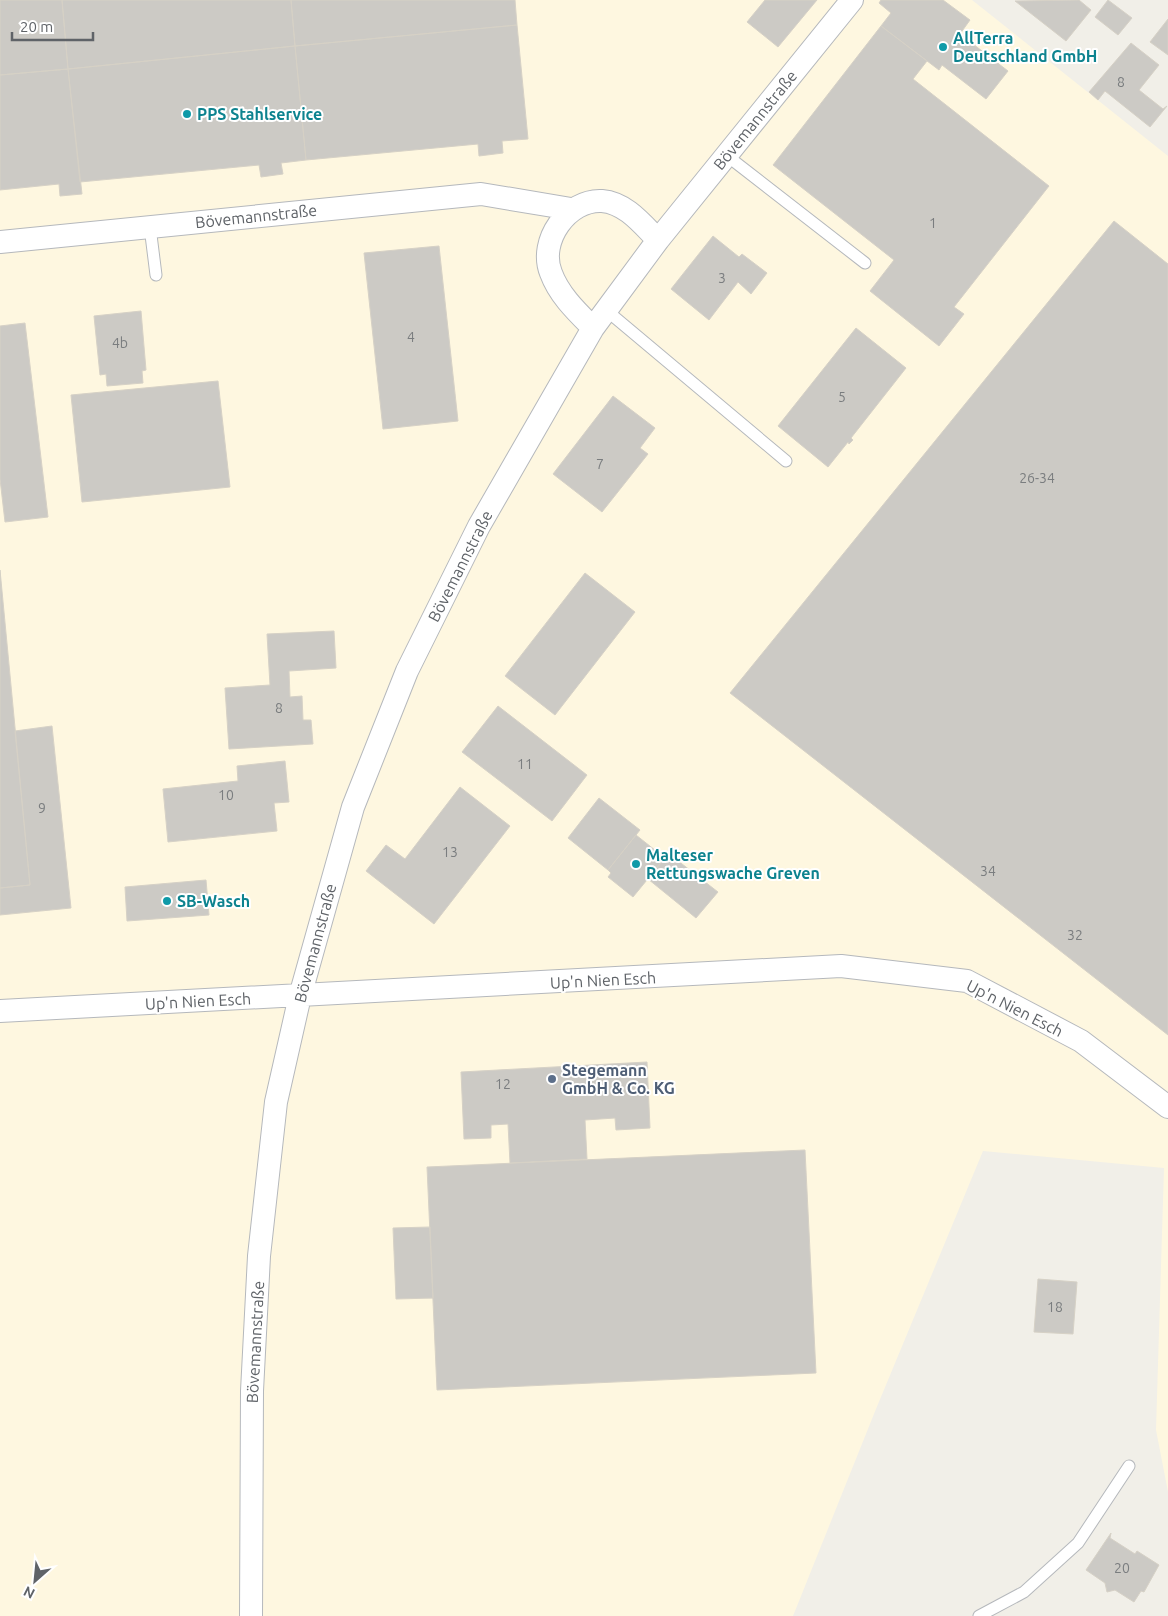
<svg xmlns="http://www.w3.org/2000/svg" width="1168" height="1616" viewBox="0 0 1168 1616" font-family="Ubuntu,sans-serif">
	<style>
		.commercial { fill: #fef7e0 }
		.building { fill: #cccac5; stroke: #d6d1c6 }
		.lines { fill: none; stroke-linecap: round; stroke-linejoin: round }
		.lane-casing { stroke: #b5b8bc; stroke-width: 13 }
		.street-casing { stroke: #b5b8bc; stroke-width: 24 }
		.lane { stroke: #fff; stroke-width: 11 }
		.street { stroke: #fff; stroke-width: 22 }
		.culture-dot { fill: #0f9aa8; stroke: #fff; stroke-width: 2 }
		.service-dot { fill: #5c6f8a; stroke: #fff; stroke-width: 2 }
		.labels { text-anchor: middle; stroke-width: 4; stroke-linejoin: round; paint-order: stroke }
		.number-label { font-size: 14px; fill: #7a7d7f }
		.culture-label { font-size: 16px; font-weight: bold; fill: #0d838f; stroke: #fff; text-anchor: start }
		.street-label { font-size: 16px; fill: #5f6368; stroke: #fff }
		.service-label { font-size: 16px; font-weight: bold; fill: #4e5e75; stroke: #fff; text-anchor: start }
	</style>
	<rect width="100%" height="100%" fill="#f1efe8"/>
	<path class="commercial" d="M0,0H972L1168,156V1492L1156,1430L1164,1168L983,1151L876,1409L793,1616H0Z"/>
	<path class="building" d="M0,0H62L68,69L0,75Z
		M62,0H291L295,46L68,69Z
		M291,0H515L517,25L295,46Z
		M765,0H817L778,47L747,22Z
		M881,0H943L970,20L960,34L1008,71L986,99L942,65L939,70L881,26L891,13L879,3Z
		M1079,0L1091,10L1066,41L1015,1Z
		M1108,0L1132,18L1118,35L1095,17Z
		M1168,19V55L1150,42Z
		M517,25L528,139L502,141L503,153L479,156L478,144L306,160L295,46Z
		M881,26L927,61L913,79L1049,186L954,307L964,314L939,346L870,291L894,260L773,165Z
		M1131,43L1159,65L1139,90L1163,109L1167,106L1150,127L1105,91L1098,100L1089,92Z
		M295,46L306,160L281,163L283,174L261,177L259,165L80,182L68,69Z
		M68,69L82,194L60,196L59,184L0,190V75Z
		M1114,221L1168,264V1035L730,693Z
		M713,236L739,257L742,254L767,273L751,294L738,282L709,320L671,289Z
		M439,246L458,421L383,429L364,253Z
		M141,311L146,370L142,371L143,383L107,386L106,374L100,375L94,316Z
		M25,323L48,517L5,522L0,479V326Z
		M856,328L906,368L851,438L853,440L849,444L848,442L828,467L778,426Z
		M218,381L230,487L82,502L71,395Z
		M613,396L655,428L640,448L648,454L602,512L553,474Z
		M0,570L30,885L0,888Z
		M585,573L635,612L555,715L505,676Z
		M334,631L336,668L289,671L290,697L302,696L303,720H311L313,744L229,749L225,688L270,685L267,634Z
		M498,706L587,775L552,821L462,752Z
		M52,726L71,908L0,915V888L30,885L15,731Z
		M285,761L289,802L274,803L277,831L168,842L163,789L238,781L237,766Z
		M460,787L510,826L434,924L366,871L386,845L405,859Z
		M599,798L640,830L608,870L568,838Z
		M636,835L665,858L633,897L608,877L611,873L608,870Z
		M668,853L718,892L696,918L648,879Z
		M206,880L209,915L127,921L125,887Z
		M647,1062L650,1128L616,1130L615,1118L585,1120L587,1159L510,1163L508,1124L491,1125V1138L464,1139L461,1072Z
		M805,1150L816,1373L437,1390L427,1167Z
		M430,1227L433,1298L396,1299L393,1228Z
		M1038,1279L1077,1282L1073,1334L1034,1332Z
		M1111,1533L1110,1538L1135,1554L1137,1551L1159,1565L1144,1592L1141,1591L1134,1602L1115,1590L1107,1592L1105,1583L1086,1570Z"/>
	<g class="lines">
		<g class="lane-casing">
			<path id="lane" d="M726,155L865,263
				M150,227L156,275
				M606,310L786,461
				M979,1616L1024,1592L1078,1543L1129,1466"/>
		</g>
		<g class="street-casing">
			<path id="street" d="M0,242L481,194L571,209
				M593,328C577,312 559,295 551,273C538,241 568,199 602,201C626,203 642,224 658,240
				M0,1011L841,966L967,981L1081,1041L1168,1107
				M251,1616L252,1391L259,1256L276,1102L300,996L353,807L407,671L479,526L593,328L658,240L852,0"/>
		</g>
		<use href="#lane" class="lane"/>
		<use href="#street" class="street"/>
	</g>
	<g class="culture-dot">
		<circle cx="943" cy="47" r="5"/>
		<circle cx="187" cy="114" r="5"/>
		<circle cx="636" cy="864" r="5"/>
		<circle cx="167" cy="901" r="5"/>
	</g>
	<circle class="service-dot" cx="552" cy="1079" r="5"/>
	<g class="labels">
		<g class="number-label">
			<text x="1121" y="87">8</text>
			<text x="933" y="228">1</text>
			<text x="722" y="283">3</text>
			<text x="411" y="342">4</text>
			<text x="120" y="348">4b</text>
			<text x="842" y="402">5</text>
			<text x="600" y="469">7</text>
			<text x="1037" y="483">26-34</text>
			<text x="279" y="713">8</text>
			<text x="525" y="769">11</text>
			<text x="226" y="800">10</text>
			<text x="42" y="813">9</text>
			<text x="450" y="857">13</text>
			<text x="988" y="876">34</text>
			<text x="1075" y="940">32</text>
			<text x="503" y="1089">12</text>
			<text x="1055" y="1312">18</text>
			<text x="1122" y="1573">20</text>
		</g>
		<g class="culture-label">
			<text x="953" y="44">AllTerra<tspan x="953" dy="18">Deutschland GmbH</tspan></text>
			<text x="197" y="120">PPS Stahlservice</text>
			<text x="646" y="861">Malteser<tspan x="646" dy="18">Rettungswache Greven</tspan></text>
			<text x="177" y="907">SB-Wasch</text>
		</g>
		<g class="street-label">
			<text transform="translate(755 120) rotate(-51)" y="6">Bövemannstraße</text>
			<text transform="translate(256 216) rotate(-6)" y="6">Bövemannstraße</text>
			<text transform="translate(460 566) rotate(-63)" y="6">Bövemannstraße</text>
			<text transform="translate(315 943) rotate(-75)" y="6">Bövemannstraße</text>
			<text transform="translate(603 980) rotate(-3)" y="6">Up'n Nien Esch</text>
			<text transform="translate(198 1001) rotate(-3)" y="6">Up'n Nien Esch</text>
			<text transform="translate(1015 1008) rotate(27)" y="6">Up'n Nien Esch</text>
			<text transform="translate(255 1342) rotate(-87)" y="6">Bövemannstraße</text>
		</g>
		<g class="service-label">
			<text x="562" y="1076">Stegemann<tspan x="562" dy="18">GmbH &amp; Co. KG</tspan></text>
		</g>
	</g>
	<g transform="translate(35 1581) rotate(207)" stroke="#ffffff" stroke-width="4" paint-order="stroke">
	<path d="M0-4L9 19L0 12L-9 19Z" fill="#5f6368"/>
	<text y="-8" font-size="14" font-weight="bold" text-anchor="middle" fill="#5f6368">N</text>
	</g>
	<path d="M12 32v8h81v-8" fill="none" stroke="#5f6368" stroke-width="2.5"/>
	<text x="20" y="32" font-size="15" fill="#5f6368" stroke="#ffffff" stroke-width="4" paint-order="stroke">20 m</text>
</svg>
